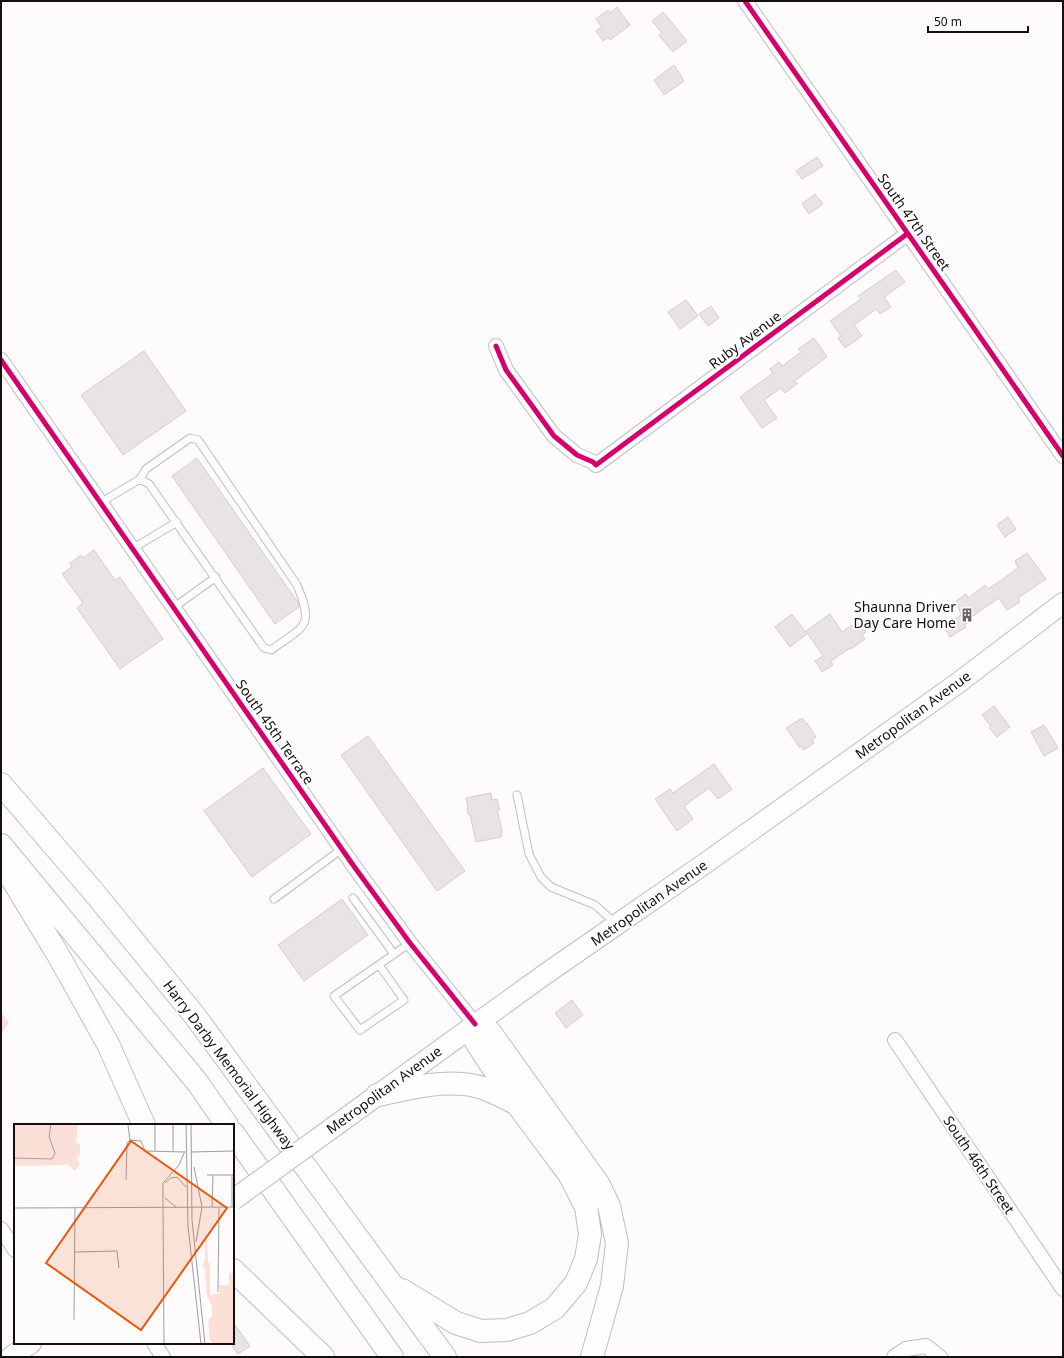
<svg xmlns="http://www.w3.org/2000/svg" width="1064" height="1358" viewBox="0 0 1064 1358" font-family="'Noto Sans',sans-serif">
	<style>
		.green { fill: #fbe0d8 }
		.building { fill: #e8e3e4; stroke: #d3cecf }
		.lines { fill: none; stroke-linecap: round; stroke-linejoin: round }
		.service-casing { stroke: #c1bdc0; stroke-width: 9 }
		.minor-casing { stroke: #c1bdc0; stroke-width: 16 }
		.secondary-casing { stroke: #c1bdc0; stroke-width: 22 }
		.motorway-casing { stroke: #c1bdc0; stroke-width: 24 }
		.service { stroke: #fffeff; stroke-width: 7 }
		.minor { stroke: #fffeff; stroke-width: 14 }
		.secondary { stroke: #fffeff; stroke-width: 20 }
		.motorway { stroke: #fffeff; stroke-width: 22 }
		.secondary-bridge-casing { stroke: #c1bdc0; stroke-width: 22; stroke-linecap: butt }
		.secondary-bridge { stroke: #fffeff; stroke-width: 20 }
		.cycleway-casing { stroke: #fff; stroke-width: 8 }
		.cycleway { stroke: #d6006c; stroke-width: 5 }
		.labels { text-anchor: middle; stroke-width: 4; stroke-linejoin: round; paint-order: stroke }
		.street-label { font-size: 14px; fill: #150f12; stroke: #fff }
		.poi-label { font-size: 14px; fill: #150f12; stroke: #fff; text-anchor: end }
		.inset-road { fill: none; stroke: #a09d9e; stroke-width: 1 }
		.view { fill: #e8590c; fill-opacity: 0.15; stroke: #e8590c; stroke-width: 2 }
		.inset-edge { fill: none; stroke: #150f12; stroke-width: 2 }
	</style>
	<rect width="100%" height="100%" fill="#fdfbfc"/>
	<path class="green" d="M1,1012L9,1023L1,1034Z"/>
	<path class="building" d="M617,7L630,25L610,40L608,37L603,41L596,31L602,27L596,19L608,10L610,13Z
		M663,12L687,41L673,52L659,35L662,33L652,21Z
		M674,65L684,81L664,95L654,80Z
		M817,157L823,166L802,179L796,171Z
		M815,194L823,204L809,214L802,204Z
		M896,270L905,282L884,297L891,307L880,314L876,309L854,325L862,336L845,348L838,338L841,336L830,321L861,299L858,296Z
		M686,300L698,316L680,329L668,312Z
		M711,306L719,318L708,326L699,314Z
		M814,338L827,357L793,382L798,383L785,393L781,388L764,400L777,418L762,428L740,397L773,373L770,369L779,362L782,366L801,352L798,349Z
		M144,351L186,411L123,455L81,395Z
		M197,458L299,604V607L275,624L172,476Z
		M1008,517L1016,529L1005,537L997,525Z
		M94,550L115,580L120,577L163,639L120,669L77,608L83,603L62,574L72,567L70,563L81,555L83,558Z
		M1027,553L1046,579L1018,598L1020,602L1007,610L999,598L970,618L972,620L964,625L966,627L950,637L944,626L961,615L956,601L966,594L968,598L985,585L988,589L1000,581L1018,568L1015,561Z
		M792,614L807,634L790,647L775,627Z
		M830,614L842,632L852,625L853,626L859,623L866,632L862,635L865,639L851,649L850,648L831,661L833,665L822,672L815,661L823,656L806,631Z
		M994,706L1010,727L997,737L989,728L991,726L982,715Z
		M802,718L806,724L807,723L816,737L812,740L814,743L804,750L802,746L800,748L786,728Z
		M1044,725L1058,748L1044,756L1031,732Z
		M368,736L465,871L437,891L341,755Z
		M714,764L732,789L718,799L709,788L684,806L693,819L677,831L655,799L670,789L673,793Z
		M263,768L311,834L252,877L204,811Z
		M491,793L492,800L497,799L500,810H497L502,830L501,837L476,842L470,814H468L467,808L468,807L466,798Z
		M342,899L368,935L304,981L278,945Z
		M572,1000L583,1015L566,1028L555,1013Z
		M233,1322L250,1346L238,1354L233,1348Z"/>
	<g class="lines">
		<g class="service-casing">
			<path id="service" d="M100,503L140,479L149,484L264,648L271,650C304,626 315,628 297,585L198,440L190,438L146,469L140,479
				M132,549L177,522
				M173,608L216,577
				M517,795L529,854L541,877L551,887L595,905L615,923
				M353,898L394,954
				M274,899L342,849
				M379,965L404,1000L360,1030L334,996L410,943"/>
		</g>
		<g class="minor-casing">
			<path id="minor" d="M745,1L969,321L1063,456
				M496,346L506,370L554,436L577,455L593,462L596,465L907,234
				M1,360L353,865L410,943L475,1024
				M895,1040L1063,1289
				M1,1229L15,1250
				M154,1343L163,1357
				M894,1357L906,1349L926,1346L940,1357"/>
		</g>
		<g class="secondary-casing">
			<path id="secondary" d="M339,1123L544,975L707,862L958,683L1063,603
				M11,1357L31,1343"/>
		</g>
		<g class="motorway-casing">
			<path id="motorway" d="M1,784L92,890L195,1016L445,1357
				M1,845L197,1082L227,1125
				M4,866L57,953L108,1044L144,1125
				M475,1024L490,1032L599,1185L609,1206L617,1243L612,1286L592,1357
				M377,1095C405,1090 434,1081 463,1084C482,1085 499,1095 515,1103
				M233,1133L392,1357
				M233,1270L323,1357
				M402,1290L456,1323L481,1331L507,1330L530,1323L555,1308L576,1283L586,1259L590,1234L586,1207L569,1174L516,1103L476,1042L475,1024"/>
		</g>
		<use href="#service" class="service"/>
		<use href="#minor" class="minor"/>
		<use href="#secondary" class="secondary"/>
		<use href="#motorway" class="motorway"/>
		<g class="secondary-bridge-casing">
			<path id="secondary-bridge" d="M233,1200L339,1123"/>
		</g>
		<use href="#secondary-bridge" class="secondary-bridge"/>
		<g class="cycleway-casing">
			<path id="cycleway" d="M745,1L969,321L1063,456
				M496,346L506,370L554,436L577,455L593,462L596,465L907,234
				M1,360L353,865L410,943L475,1024"/>
		</g>
		<use href="#cycleway" class="cycleway"/>
	</g>
	<defs>
		<g id="building-bare" transform="scale(1.08)"><path d="M-4-6H4V6H1V3H-1V6H-4ZM-2.5-4.3h1.7v1.8h-1.7ZM.8-4.3h1.7v1.8H.8ZM-2.5-1h1.7V.8h-1.7ZM.8-1h1.7V.8H.8Z" fill="#666264" stroke="#fff" stroke-width="2.5" paint-order="stroke"/></g>
	</defs>
	<g fill-rule="evenodd">
		<use href="#building-bare" x="967" y="615"/>
	</g>
	<g class="labels">
		<g class="street-label">
			<text transform="translate(914 222) rotate(55)" y="5">South 47th Street</text>
			<text transform="translate(745 340) rotate(-37)" y="5">Ruby Avenue</text>
			<text transform="translate(913 715) rotate(-36)" y="5">Metropolitan Avenue</text>
			<text transform="translate(275 732) rotate(55)" y="5">South 45th Terrace</text>
			<text transform="translate(649 903) rotate(-35)" y="5">Metropolitan Avenue</text>
			<text transform="translate(229 1065) rotate(53)" y="5">Harry Darby Memorial Highway</text>
			<text transform="translate(384 1090) rotate(-36)" y="5">Metropolitan Avenue</text>
			<text transform="translate(979 1165) rotate(56)" y="5">South 46th Street</text>
		</g>
		<g class="poi-label">
			<text x="956" y="612">Shaunna Driver<tspan x="956" dy="16">Day Care Home</tspan></text>
		</g>
	</g>
	<g transform="translate(14 1124)">
		<rect width="220" height="220" fill="#fdfbfc"/>
		<path d="M0,0H64L62,18L66,20V30L63,34L66,40L61,47L54,41L1,42L0,45ZM191,113H193L194,139H196V171L206,169L205,161H215V149H220V220H200L196,217L194,196L198,192V182L193,172L191,145L188,141L191,135Z" fill="#fbe0d8"/>
		<path class="inset-road" d="M172,0L174,102L187,220M177,0L178,96L191,220M114,1L116,16M116,16L127,17L131,27L170,28M141,27V0M159,28V0M177,28L220,27M0,34L38,35L41,29L35,13L37,0M180,43L188,83L182,118M193,51H220M112,56L113,19L116,16M151,59L157,54L163,53L172,63M151,74L163,84M198,83L199,51M218,83V51M0,84L220,83M149,84L150,220M149,84V59L165,41L171,27M0,99V125M60,128L103,127L105,144M204,168L205,83M60,196L61,84"/>
		<path class="view" d="M117,17L213,84L127,206L32,139Z"/>
		<rect width="220" height="220" class="inset-edge"/>
	</g>
	<rect width="1064" height="1358" fill="none" stroke="#150f12" stroke-width="4"/>
	<path d="M928 26v6h100v-6" fill="none" stroke="#150f12" stroke-width="2"/>
	<text x="934" y="26" font-size="12" fill="#150f12" stroke="#ffffff" stroke-width="3" paint-order="stroke">50 m</text>
</svg>
